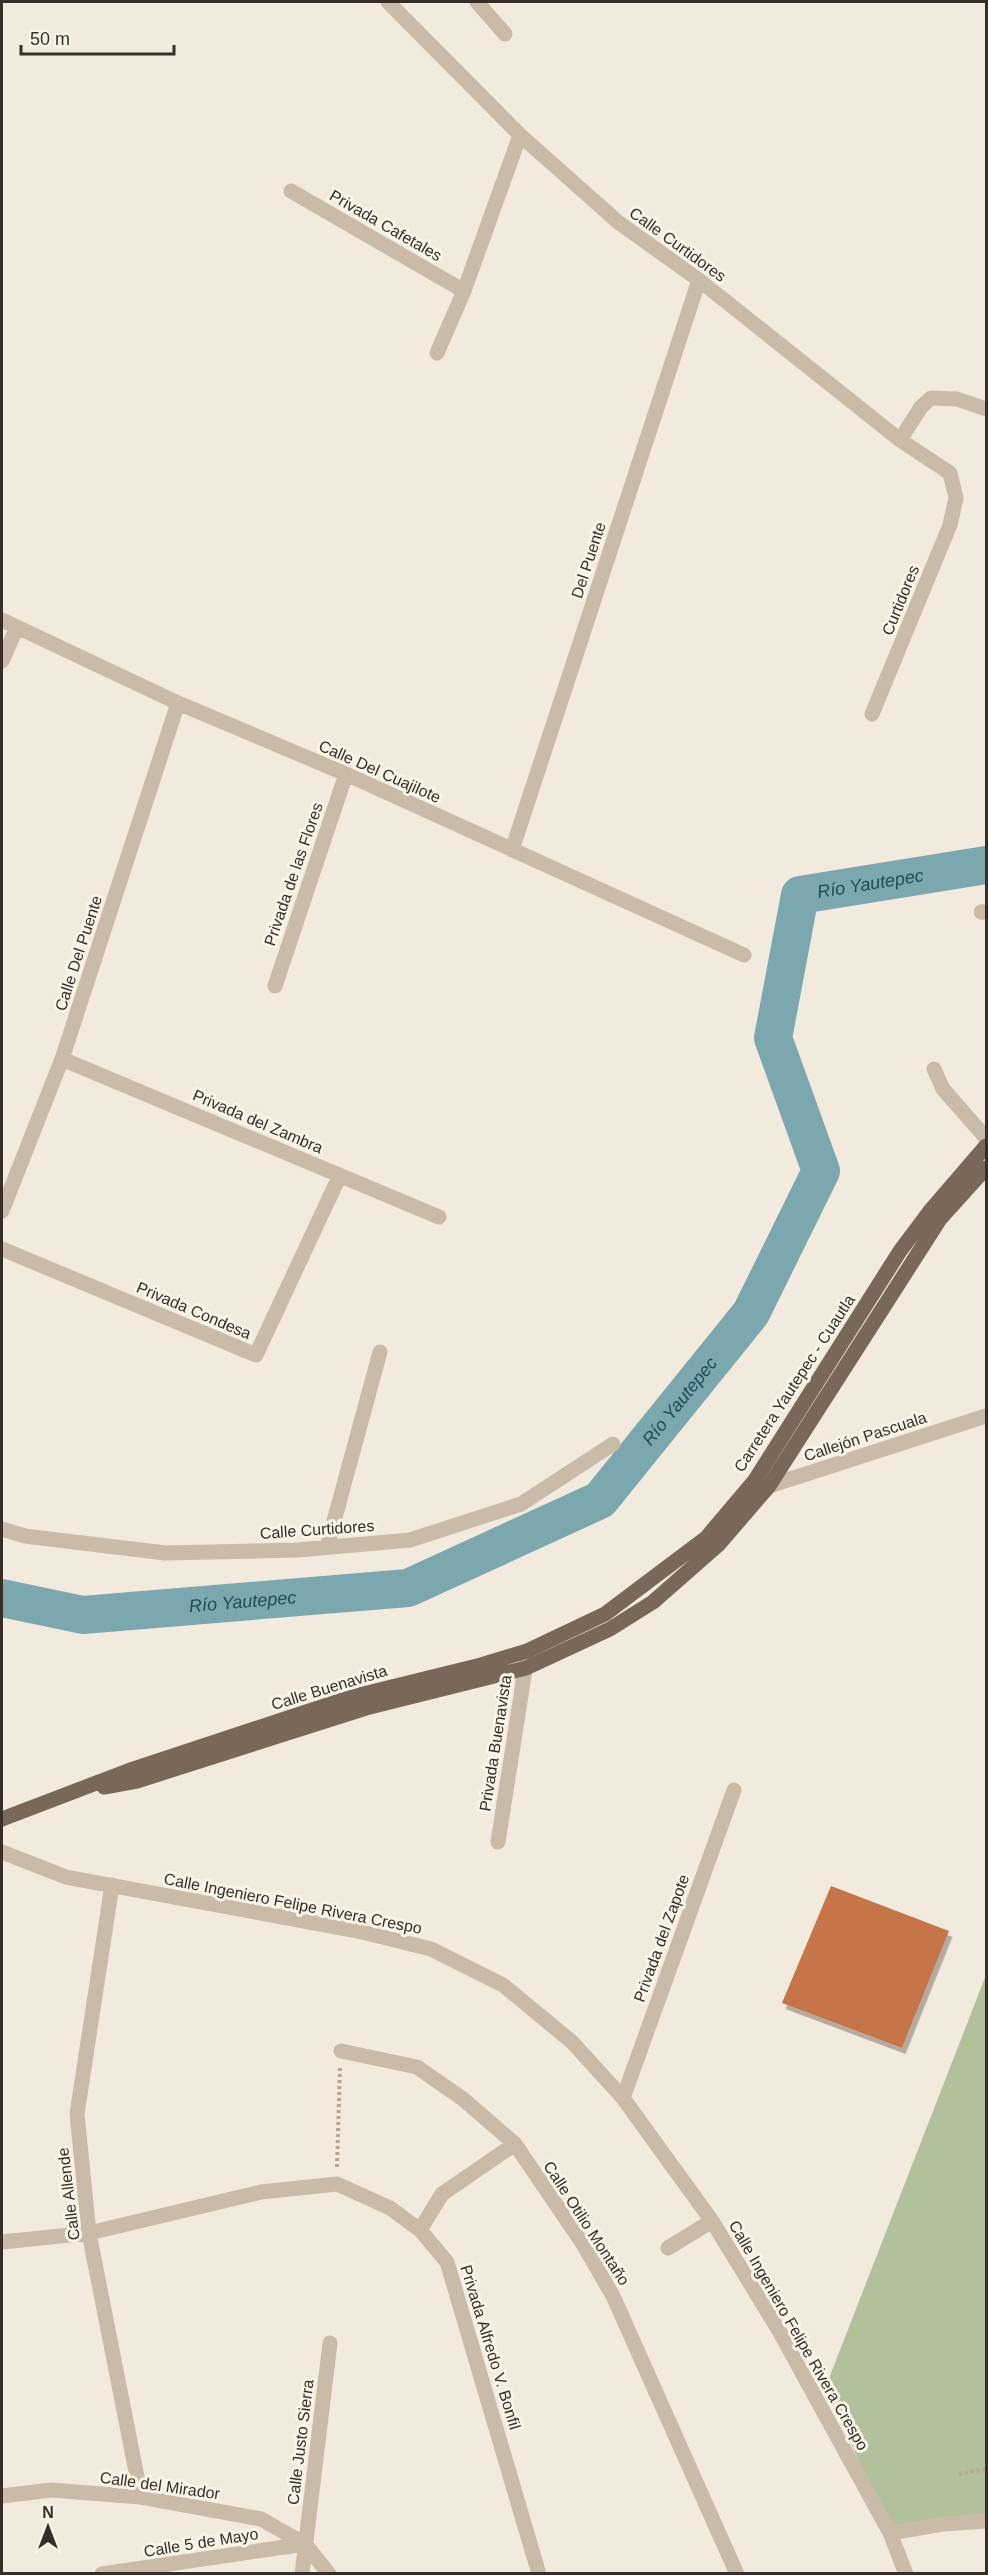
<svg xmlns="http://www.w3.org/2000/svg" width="988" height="2575" viewBox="0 0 988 2575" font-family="Arial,sans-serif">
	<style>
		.green { fill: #b0c19c }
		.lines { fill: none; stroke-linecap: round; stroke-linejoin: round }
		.river { stroke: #7ba7af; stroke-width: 38 }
		.building { fill: #c57447; filter: url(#shadow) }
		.path { stroke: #b6a692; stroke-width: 4; stroke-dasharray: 3 3; stroke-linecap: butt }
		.minor { stroke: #cabba8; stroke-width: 15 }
		.major { stroke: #796759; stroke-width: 15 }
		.labels { text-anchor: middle; stroke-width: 6; stroke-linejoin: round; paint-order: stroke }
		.street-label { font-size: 16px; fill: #372e28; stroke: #f9f4e8 }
		.water-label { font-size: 18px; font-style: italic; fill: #1e4d58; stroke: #f9f4e8 }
	</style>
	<defs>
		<filter id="shadow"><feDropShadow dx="3.5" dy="6" stdDeviation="0" flood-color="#0004"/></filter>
	</defs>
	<rect width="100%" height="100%" fill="#f2eadc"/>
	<path class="green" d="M986,1975V2521L890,2533L826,2386Z"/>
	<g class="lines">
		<path class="river" id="s1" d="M2,1598L83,1615L408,1588L600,1500L751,1313L821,1171L773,1038L800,895L986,865"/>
	</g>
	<path class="building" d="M831,1886L949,1931L902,2048L782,2003Z"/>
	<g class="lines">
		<path class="path" d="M337,2167L340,2067
			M959,2474L986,2469"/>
		<path class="minor" d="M388,2L520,135L618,222L699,280L900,440L950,473L956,498L950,525L872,714
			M477,2L505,34
			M291,191L464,291
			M437,353L464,291L520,135
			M900,440L921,407L931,398L957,399L986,409
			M2,620L178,703L346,774L744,955
			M2,661L17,627
			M512,850L699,280
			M981,912H986
			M275,986L346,774
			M62,1059L439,1217
			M934,1069L943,1089L986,1138
			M2,1211L62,1059L178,703
			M2,1249L256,1355L340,1175
			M760,1482L769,1486L986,1416
			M2,1529L25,1536L165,1553L298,1550L410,1540L521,1504L613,1444
			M327,1547L380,1352
			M498,1842L527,1657
			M2,1852L66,1877L358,1931L431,1949L503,1985L572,2042L623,2098L712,2221L778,2329L890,2533L906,2574
			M112,1885L77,2114L89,2233L141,2497
			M341,2051L417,2067L463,2099L515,2144L583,2244L613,2296L737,2574
			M623,2098L734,1790
			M420,2230L442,2194L515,2144
			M2,2242L89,2233L261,2192L337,2184L390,2208L420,2230L447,2262L539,2574
			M668,2248L712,2221
			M2,2496L51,2490L141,2497L261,2519L305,2544L329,2574
			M890,2533L943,2524L986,2521
			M102,2574L305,2544
			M302,2574L330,2343"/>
		<path class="major" d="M104,1787L137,1781L366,1708L526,1668L610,1629L653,1602L719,1544L769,1486L940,1219L986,1168
			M2,1819L133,1769L351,1697L481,1665L527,1651L605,1614L706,1538L755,1480L900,1251L930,1211L986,1146"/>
	</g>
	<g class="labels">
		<g class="street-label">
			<text transform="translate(386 225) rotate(30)" y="6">Privada Cafetales</text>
			<text transform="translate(678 244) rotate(36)" y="6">Calle Curtidores</text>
			<text transform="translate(588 560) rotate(-72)" y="6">Del Puente</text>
			<text transform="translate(900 600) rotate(-68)" y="6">Curtidores</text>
			<text transform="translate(380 771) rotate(24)" y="6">Calle Del Cuajilote</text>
			<text transform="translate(293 874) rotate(-71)" y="6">Privada de las Flores</text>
			<text transform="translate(78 953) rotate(-72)" y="6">Calle Del Puente</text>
			<text transform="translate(258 1121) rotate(23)" y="6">Privada del Zambra</text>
			<text transform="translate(194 1310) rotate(23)" y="6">Privada Condesa</text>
			<text transform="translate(794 1383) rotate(-57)" y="6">Carretera Yautepec - Cuautla</text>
			<text transform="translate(865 1436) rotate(-18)" y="6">Callejón Pascuala</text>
			<text transform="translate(317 1529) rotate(-4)" y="6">Calle Curtidores</text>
			<text transform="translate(329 1687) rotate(-17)" y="6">Calle Buenavista</text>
			<text transform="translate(495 1743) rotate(-81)" y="6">Privada Buenavista</text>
			<text transform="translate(293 1903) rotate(11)" y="6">Calle Ingeniero Felipe Rivera Crespo</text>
			<text transform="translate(661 1938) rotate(-70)" y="6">Privada del Zapote</text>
			<text transform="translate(68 2194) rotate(-97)" y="6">Calle Allende</text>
			<text transform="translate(587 2223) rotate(57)" y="6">Calle Otilio Montaño</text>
			<text transform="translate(799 2335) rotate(60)" y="6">Calle Ingeniero Felipe Rivera Crespo</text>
			<text transform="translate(491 2347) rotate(73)" y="6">Privada Alfredo V. Bonfil</text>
			<text transform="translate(300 2442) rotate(-83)" y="6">Calle Justo Sierra</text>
			<text transform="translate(160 2485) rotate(8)" y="6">Calle del Mirador</text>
			<text transform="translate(201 2542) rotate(-9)" y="6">Calle 5 de Mayo</text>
		</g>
		<g class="water-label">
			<text dy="6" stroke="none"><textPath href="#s1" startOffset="1377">Río Yautepec</textPath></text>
			<text dy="6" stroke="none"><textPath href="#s1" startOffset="747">Río Yautepec</textPath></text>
			<text dy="6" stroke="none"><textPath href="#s1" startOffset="243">Río Yautepec</textPath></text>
		</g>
	</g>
	<rect width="988" height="2575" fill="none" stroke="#372e28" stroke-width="6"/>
	<g transform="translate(48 2527)" stroke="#f9f4e8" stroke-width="4.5" paint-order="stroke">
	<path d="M0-4.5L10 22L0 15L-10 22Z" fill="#372e28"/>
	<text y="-9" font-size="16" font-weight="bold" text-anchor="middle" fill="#372e28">N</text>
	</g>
	<path d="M21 45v9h153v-9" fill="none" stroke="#372e28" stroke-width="3"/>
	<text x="30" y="45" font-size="18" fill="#372e28" stroke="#f9f4e8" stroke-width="4.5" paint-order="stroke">50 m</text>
</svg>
